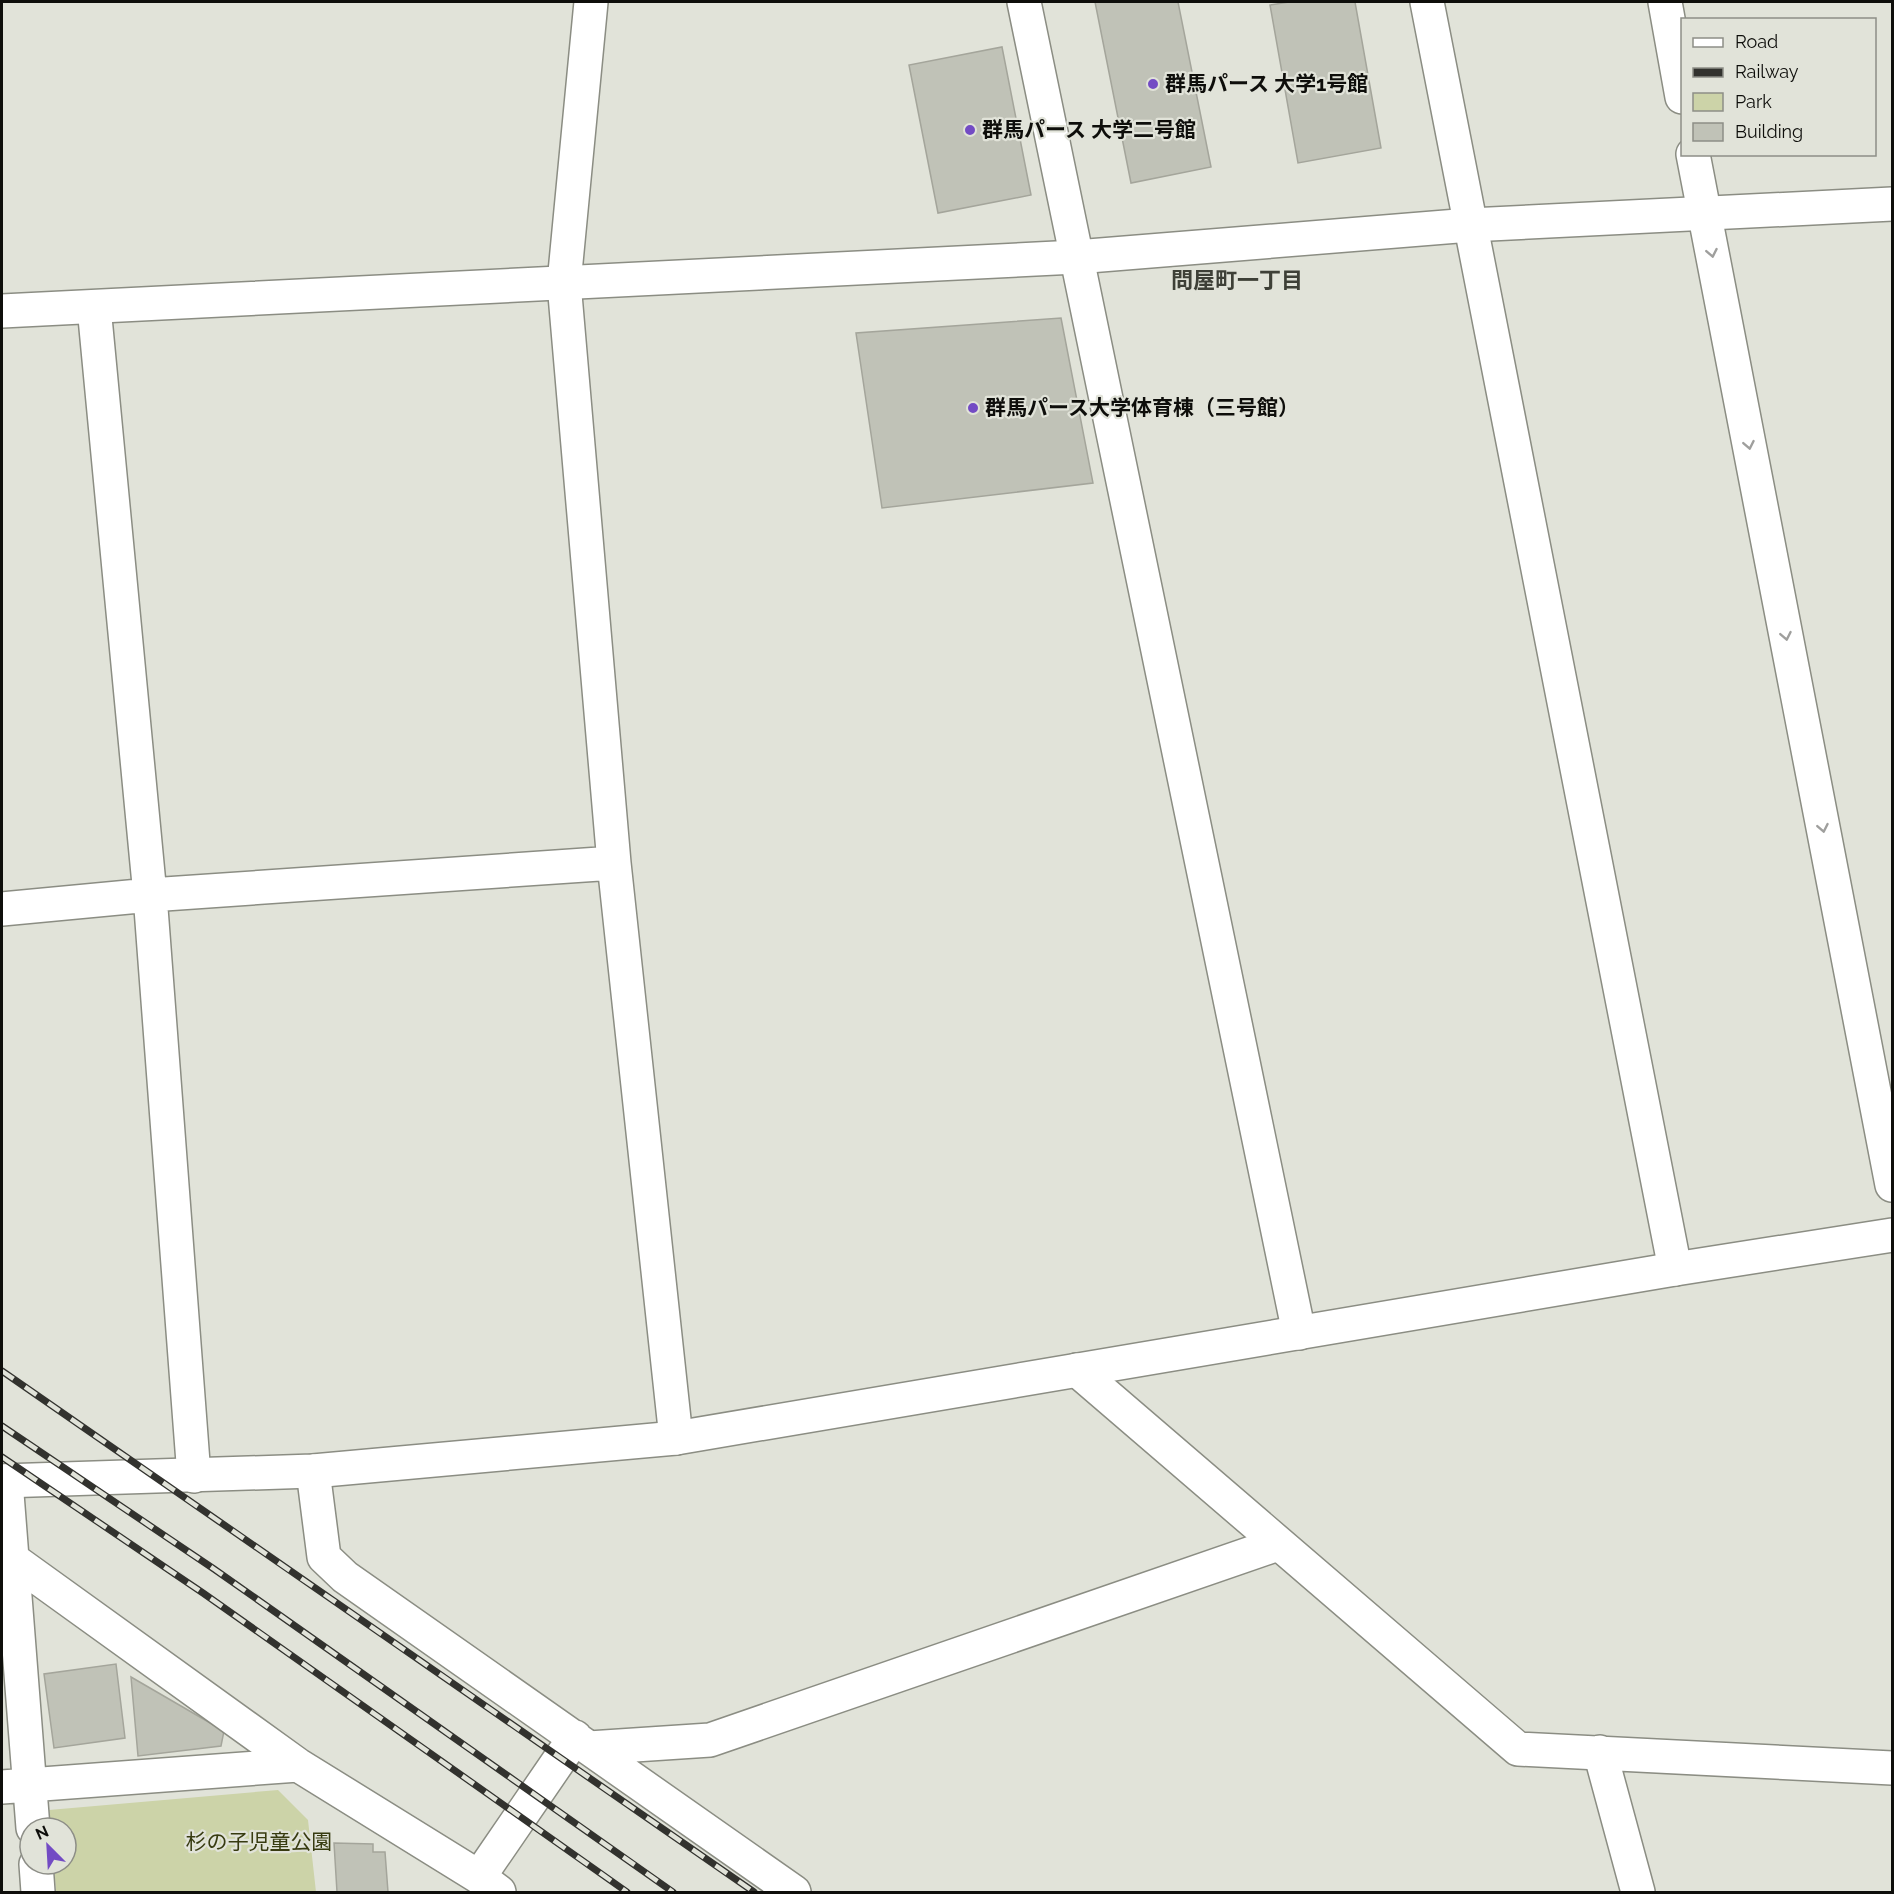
<svg xmlns="http://www.w3.org/2000/svg" width="1894" height="1894" viewBox="0 0 1894 1894" font-family="Raleway,'Noto Sans JP',sans-serif">
	<style>
		.green { fill: #ccd3a8 }
		.building { fill: #c0c2b7; stroke: #a4a59b; stroke-width: 1.5 }
		.lines { fill: none; stroke-linecap: round; stroke-linejoin: round }
		.minor-casing { stroke: #8b8d83; stroke-width: 36 }
		.tertiary-casing { stroke: #8b8d83; stroke-width: 36 }
		.minor { stroke: #fff; stroke-width: 33 }
		.tertiary { stroke: #fff; stroke-width: 33 }
		.rail-casing { stroke: #32322e; stroke-width: 7 }
		.rail { stroke: #e1e3d9; stroke-width: 4.5; stroke-dasharray: 14; stroke-linecap: butt }
		.oneway { stroke: #9f9f9d }
		.poi-dot { fill: #734bc4; stroke: #e1e3d9; stroke-width: 2 }
		.labels { text-anchor: middle; stroke-width: 4.5; stroke-linejoin: round; paint-order: stroke }
		.poi-label { font-size: 21px; font-weight: bold; fill: #0e0e0b; stroke: #e1e3d9; text-anchor: start }
		.park-label { font-size: 21px; fill: #373b10; stroke: #e1e3d9 }
		.neighbourhood-label { font-size: 22px; font-weight: bold; fill: #3e4037; stroke: #e1e3d9 }
	</style>
	<rect width="100%" height="100%" fill="#e1e3d9"/>
	<path class="green" d="M278,1790L308,1820L316,1892H56L54,1864H66V1828H51L49,1810Z"/>
	<path class="building" d="M1095,2H1178L1211,167L1131,183Z
		M1289,2H1355L1381,148L1298,163L1270,5Z
		M1002,47L1031,195L938,213L909,65Z
		M1061,318L1093,483L882,508L856,333Z
		M116,1664L125,1738L54,1748L44,1674Z
		M131,1677L224,1731L221,1746L138,1756Z
		M334,1843L373,1844V1852H385L388,1892H337Z"/>
	<g class="lines">
		<g class="minor-casing">
			<path id="minor" d="M591,2L564,283L614,863L676,1438
				M1024,2L1299,1333
				M1427,2L1675,1269
				M1665,2L1682,97
				M1693,154L1892,1185
				M94,307L150,895L194,1476
				M2,909L150,895L614,863
				M1077,1370L1518,1749L1892,1768
				M313,1471L324,1557L345,1577L794,1892
				M6,1481L33,1828
				M12,1559L298,1765L479,1877L499,1892
				M589,1748L710,1740L1278,1544
				M1600,1752L1638,1892
				M2,1787L298,1765
				M36,1864L38,1892
				M479,1877L575,1737"/>
		</g>
		<g class="tertiary-casing">
			<path id="tertiary" d="M2,311L1076,257L1470,225L1892,204
				M2,1481L313,1471L676,1438L1675,1269L1892,1235"/>
		</g>
		<use href="#minor" class="minor"/>
		<use href="#tertiary" class="tertiary"/>
		<g class="rail-casing">
			<path id="rail" d="M2,1371L754,1892
				M2,1426L214,1569L673,1892
				M2,1457L203,1593L627,1892"/>
		</g>
		<use href="#rail" class="rail"/>
	</g>
	<defs><path id="oneway-chevron" d="M-2-3.5L2.5 0L-2 3.5" fill="none" stroke-width="1.6" stroke-linecap="round" stroke-linejoin="round" transform="scale(1.5)"/></defs>
	<g class="oneway">
		<use href="#oneway-chevron" transform="translate(1712 253) rotate(79)"/>
		<use href="#oneway-chevron" transform="translate(1749 445) rotate(79)"/>
		<use href="#oneway-chevron" transform="translate(1786 636) rotate(79)"/>
		<use href="#oneway-chevron" transform="translate(1823 828) rotate(79)"/>
	</g>
	<g class="poi-dot">
		<circle cx="1153" cy="84" r="6"/>
		<circle cx="970" cy="130" r="6"/>
		<circle cx="973" cy="408" r="6"/>
	</g>
	<g class="labels">
		<g class="poi-label">
			<text x="1165" y="91">群馬パース 大学1号館</text>
			<text x="982" y="137">群馬パース 大学二号館</text>
			<text x="985" y="415">群馬パース大学体育棟（三号館）</text>
		</g>
		<g class="park-label">
			<text x="259" y="1849">杉の子児童公園</text>
		</g>
		<g class="neighbourhood-label">
			<text x="1237" y="288">問屋町一丁目</text>
		</g>
	</g>
	<rect width="1894" height="1894" fill="none" stroke="#0e0e0b" stroke-width="6"/>
	<rect x="1681" y="18" width="195" height="138" fill="#e1e3d9" stroke="#8d8e87" stroke-width="1.5"/>
	<rect x="1693" y="38" width="30" height="9" fill="#ffffff" stroke="#8d8e87" stroke-width="1.5"/>
	<text x="1735" y="48" font-size="18" fill="#0e0e0b">Road</text>
	<rect x="1693" y="68" width="30" height="9" fill="#32322e" stroke="#8d8e87" stroke-width="1.5"/>
	<text x="1735" y="78" font-size="18" fill="#0e0e0b">Railway</text>
	<rect x="1693" y="93" width="30" height="18" fill="#ccd3a8" stroke="#8d8e87" stroke-width="1.5"/>
	<text x="1735" y="108" font-size="18" fill="#0e0e0b">Park</text>
	<rect x="1693" y="123" width="30" height="18" fill="#c0c2b7" stroke="#8d8e87" stroke-width="1.5"/>
	<text x="1735" y="138" font-size="18" fill="#0e0e0b">Building</text>
	<g transform="translate(48 1846) rotate(336)"><circle r="28" fill="#e1e3d9" stroke="#8d8e87" stroke-width="1.5"/>
	<path d="M0-4.5L10 22L0 15L-10 22Z" fill="#734bc4"/>
	<text y="-9" font-size="16" font-weight="bold" text-anchor="middle" fill="#0e0e0b">N</text>
	</g>
</svg>
